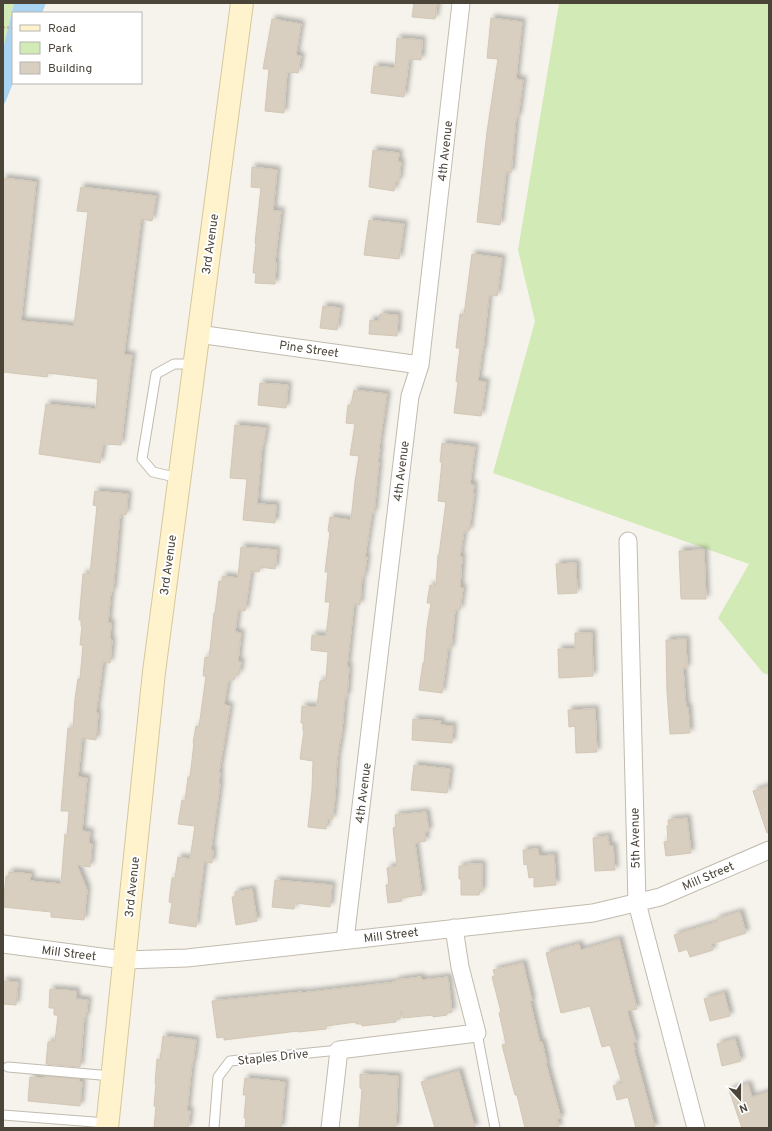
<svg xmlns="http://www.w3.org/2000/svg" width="772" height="1131" viewBox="0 0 772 1131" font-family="Overpass,sans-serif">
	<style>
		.green { fill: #d2eab5 }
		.water { fill: #a9d4f2 }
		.building { fill: #d8cfc1; stroke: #d3c7b4; filter: url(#shadow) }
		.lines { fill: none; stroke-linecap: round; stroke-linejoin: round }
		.lane-casing { stroke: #c2bbae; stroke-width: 11 }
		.street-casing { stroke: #c2bbae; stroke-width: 19 }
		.secondary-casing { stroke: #d6c79b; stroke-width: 24 }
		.path { stroke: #c4b79f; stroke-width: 2.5; stroke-dasharray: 2 2; stroke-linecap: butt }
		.lane { stroke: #fff; stroke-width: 9 }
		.street { stroke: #fff; stroke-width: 17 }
		.secondary { stroke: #fff3cd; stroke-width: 22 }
		.labels { text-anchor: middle; stroke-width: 4; stroke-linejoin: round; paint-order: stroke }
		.street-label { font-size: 12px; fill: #4b4439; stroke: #fff }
	</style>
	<defs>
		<filter id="shadow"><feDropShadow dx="3.5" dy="-3.5" stdDeviation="2" flood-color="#0004"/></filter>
	</defs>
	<rect width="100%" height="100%" fill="#f6f3ec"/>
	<path class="green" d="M3,3H14L3,49Z
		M559,3H769V675L763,673L718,618L749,564L493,473L535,321L518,250Z"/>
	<path class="water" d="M14,3H46L42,13H13V83L5,103L3,104V49Z"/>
	<path class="building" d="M414,3H437L435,19L412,17Z
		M491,18L522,22L516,79L523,80L518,117H516L511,173L506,172L500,225L477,222L487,132L498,59L487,58Z
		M272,19L301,24L296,55L301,56L298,73L287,72L284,113L265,111L269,69H263Z
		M397,38L422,40L421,60L409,59L404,97L371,93L374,66L395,68Z
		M373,150L399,153L398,162H401L399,181H396L394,191L369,187Z
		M252,167L277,170L273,211H281L275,262H276L275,284L255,283L256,273H253L256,244L255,243L261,188L251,187Z
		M3,178L36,182L21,321L74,326L88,212L77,211L81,187L156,196L152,221L141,219L124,355H132L121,445L103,444L100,463L39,454L46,404L96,409L98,379L48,373L47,377L3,372Z
		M369,220L404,224L399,259L364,255Z
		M472,254L502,258L497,296L489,295L483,351H482L478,381L486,382L481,416L454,413L458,382L456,381L460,348H456L460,314L464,315Z
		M323,306L340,308L337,330L320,328Z
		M380,314L398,315L397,336L369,334L370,320L379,321Z
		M260,383L288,385L286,408L258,405Z
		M354,390L387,394L379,448L380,449L378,462H379L374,513L372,512L365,557H367L364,577H362L360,605L354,604L347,667H349L347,696H345L342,730L337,759L335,798L332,820L327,819L326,829L308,827L312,790L313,761L300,759L304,731H303V723H301L302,706L317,707L320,681L326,680L328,652L311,650L312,635L326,636L330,602H325L328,572H325L330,532L328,531L330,517L351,520L355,482L359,456L350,455L355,424L346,423L348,405H351Z
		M235,425L266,428L263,446H262L257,504L276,505L275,523L243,520L247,479L230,478Z
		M442,443L475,447L470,484L474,485L473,493H474L469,531H464L460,556L462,557L460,587L463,588L460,610H455L451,649L448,648L442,693L419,690L423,663H424L427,627L431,603H427L430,585L436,586L438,555H439L446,502L438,501L442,462H440Z
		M95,491L128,494L126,515L120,514L113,591H111L108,623H111L110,640H112L110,663L103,662L96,713H98L96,740L82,738L78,777L87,778L82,831L90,832L89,843L92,844L90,867L77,865L87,890L84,920L51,917V912L3,907L6,876H9V872L31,874L30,881L61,884L65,834L67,837L69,811H61L68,728H73L75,699L78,679H80L83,645H80L82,626H81V620H79L83,574H90L97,506L93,505Z
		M241,547L277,550L275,569L260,567L259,572L251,571L245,611L238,610L235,632L241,633L238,661L241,662L239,674L235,675L234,680H231L230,681H228L224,705L230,706L219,772H220L219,784H220L211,850H213L212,863L204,862L196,927L169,923L172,903L169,902L172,878H175L178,857L190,859L195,826L178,824L182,800L185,801L188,777H190L194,743H193L196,726L199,727L206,676H203L205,657L209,658L214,613H215L219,581L222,582L223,576L238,578Z
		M704,550L706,599H681L679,551Z
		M576,563L577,593L558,594L556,564Z
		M575,633H592L593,676L559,678L558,649H575Z
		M686,639L687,668H683L686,707H688L690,733L670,734L667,691L666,640Z
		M595,709L597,752L576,753L575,726L569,727L568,710Z
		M413,719L441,721L440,725L453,726L452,743L412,740Z
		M414,765L450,769L447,793L411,790Z
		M769,786V832L767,833L753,791Z
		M426,812L429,831L425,832L426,841L415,843L422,895L401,898L402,901L388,903L386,885H389L387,868L397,866L393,828L396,827L395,815Z
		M687,818L691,853L666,856L664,842L668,841L667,826L669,825L668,820Z
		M608,836L609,846H613L615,870L595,871L593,838Z
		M538,849L539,856L554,855L556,885L534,887V877L529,878L527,864L524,865L523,850Z
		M467,864H482V891H480L479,895H461V879H459V866H467Z
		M275,880L332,885L330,907L295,903L294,909L272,907Z
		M252,889L257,921L236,925L232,897H235V892Z
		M740,912L746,933L711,944L713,950L690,957L687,949L679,952L674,935L717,922L716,919Z
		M619,939L637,1009L627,1011L636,1042L633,1043L635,1050H634L655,1128H636L628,1097L617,1100L613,1086L622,1083L610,1045L602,1047L590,1006L561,1013L546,953L579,944L581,950Z
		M523,963L532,1001H530L540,1043L542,1042L547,1063L546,1064L561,1118L557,1119L559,1128H525L517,1095H515L502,1045L506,1044L499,1013L501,1012L492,977L495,976L493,970Z
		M421,977L422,980L448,977L452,1012L447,1013V1015L433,1017V1015L403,1018L401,1011L400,1019H396V1022L362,1026V1024H356V1022L326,1026V1029L298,1032V1031L224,1040V1037L217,1038L212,1001L263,996L302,992V993L396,982V980Z
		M3,981L18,982L16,1005L3,1004Z
		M50,989L76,991V999L88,1000L86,1017H84L80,1067L46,1064L48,1042H55L58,1015H54V1008H49Z
		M724,993L730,1016L710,1021L704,999Z
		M163,1036L196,1040L193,1063H192L187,1111H190L188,1128H154L156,1106H154L156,1084L155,1083L157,1059L160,1060Z
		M735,1039L741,1061L722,1066L717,1044Z
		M459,1071L475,1128H435L421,1082Z
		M360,1074L398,1076L396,1128H359L362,1089L360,1088Z
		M45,1076L79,1079V1081L82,1082L80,1106L28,1101L30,1077L45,1078Z
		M245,1078L285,1082L281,1128H245L246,1118H244L246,1095H243Z
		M748,1084L752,1097L769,1092V1128H742L729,1090Z"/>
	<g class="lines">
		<g class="lane-casing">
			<path id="lane" d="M179,478L153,472L142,459L156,374L174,364H194
				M477,1033L495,1128
				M8,1067L112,1076
				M3,1115L107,1123
				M214,1128L218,1077L230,1061L339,1050"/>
		</g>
		<g class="street-casing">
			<path id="street" d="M198,334L420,365
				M628,541L637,903L696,1128
				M345,940L410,396L420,365L461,3
				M3,944L124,960L187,958L593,913L660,897L769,850
				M330,1128L339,1050L477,1033L460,967L454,928"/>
		</g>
		<g class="secondary-casing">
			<path id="secondary" d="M107,1128L154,672L242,3"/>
		</g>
		<path class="path" d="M3,27L13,28"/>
		<use href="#lane" class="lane"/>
		<use href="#street" class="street"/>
		<use href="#secondary" class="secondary"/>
	</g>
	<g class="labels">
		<g class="street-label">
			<text transform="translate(445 151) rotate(-84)" y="4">4th Avenue</text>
			<text transform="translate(210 244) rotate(-82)" y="4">3rd Avenue</text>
			<text transform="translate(309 349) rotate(8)" y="4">Pine Street</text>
			<text transform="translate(401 471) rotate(-83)" y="4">4th Avenue</text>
			<text transform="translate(168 565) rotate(-82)" y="4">3rd Avenue</text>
			<text transform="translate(363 793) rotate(-83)" y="4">4th Avenue</text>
			<text transform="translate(635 838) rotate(-91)" y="4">5th Avenue</text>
			<text transform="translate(708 876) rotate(-23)" y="4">Mill Street</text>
			<text transform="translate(132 887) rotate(-84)" y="4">3rd Avenue</text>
			<text transform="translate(391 935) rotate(-7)" y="4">Mill Street</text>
			<text transform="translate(69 953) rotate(7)" y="4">Mill Street</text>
			<text transform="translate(273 1057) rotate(-6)" y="4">Staples Drive</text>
		</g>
	</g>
	<rect width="772" height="1131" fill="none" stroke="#4b4439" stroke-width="8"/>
	<rect x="12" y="12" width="130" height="72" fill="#ffffff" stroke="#b7b4b0"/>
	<rect x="20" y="25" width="20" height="6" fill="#fff3cd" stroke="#b7b4b0"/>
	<text x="48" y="32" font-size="12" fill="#4b4439">Road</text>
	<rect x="20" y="42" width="20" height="12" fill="#d2eab5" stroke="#b7b4b0"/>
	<text x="48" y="52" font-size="12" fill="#4b4439">Park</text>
	<rect x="20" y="62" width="20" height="12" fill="#d8cfc1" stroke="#b7b4b0"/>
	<text x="48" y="72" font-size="12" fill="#4b4439">Building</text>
	<g transform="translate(740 1099) rotate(159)" stroke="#ffffff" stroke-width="3" paint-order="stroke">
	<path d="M0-3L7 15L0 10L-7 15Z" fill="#4b4439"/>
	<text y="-6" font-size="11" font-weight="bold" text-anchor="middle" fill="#4b4439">N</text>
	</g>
</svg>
